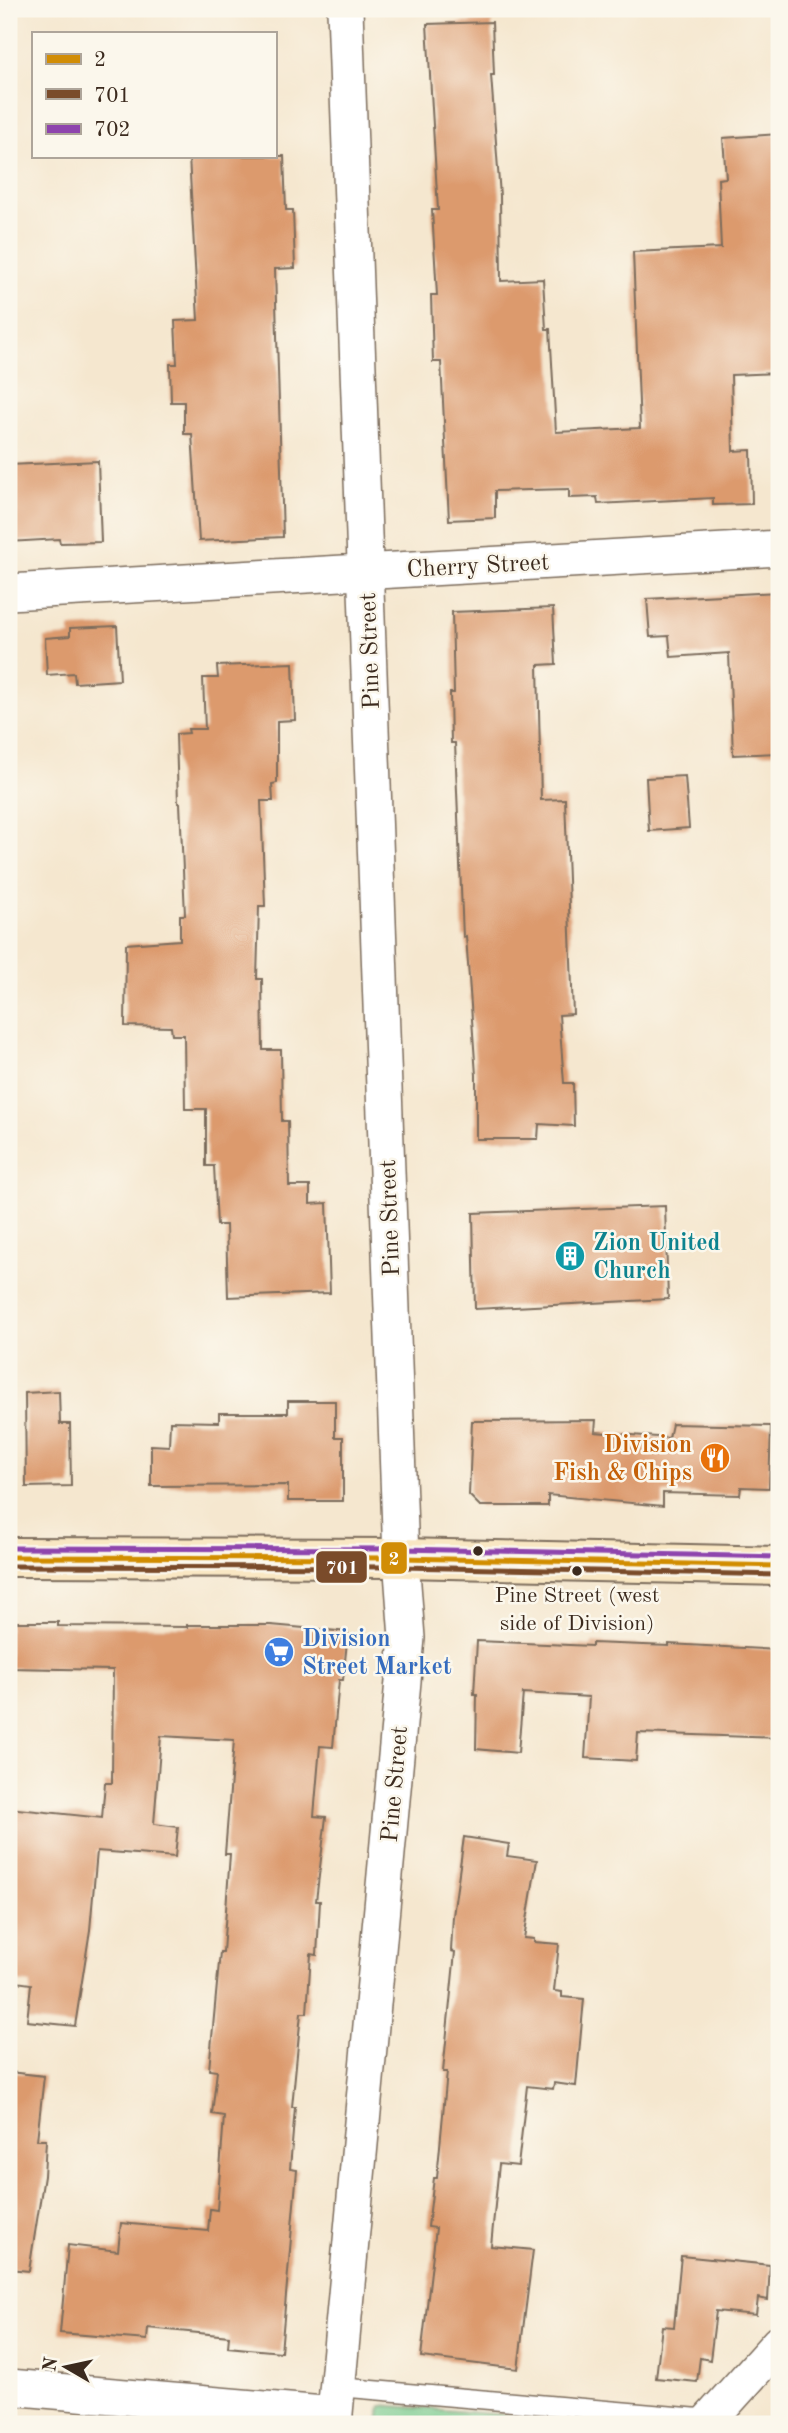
<svg xmlns="http://www.w3.org/2000/svg" width="788" height="2433" viewBox="0 0 788 2433" font-family="'Old Standard TT',serif">
	<style>
		.green { fill: #76c98c; stroke: #587a55; stroke-width: 2 }
		.building { fill: #dc9a6d }
		.lines { fill: none; stroke-linecap: round; stroke-linejoin: round }
		.service-casing { stroke: #7c6c5c; stroke-width: 21 }
		.minor-casing { stroke: #7c6c5c; stroke-width: 38 }
		.secondary-casing { stroke: #7c6c5c; stroke-width: 42 }
		.service { stroke: #fff; stroke-width: 18 }
		.minor { stroke: #fff; stroke-width: 35 }
		.secondary { stroke: #f9e7c3; stroke-width: 38 }
		.bus-1-casing { stroke: #fbf7ec; stroke-width: 10 }
		.bus-2-casing { stroke: #fbf7ec; stroke-width: 10 }
		.bus-3-casing { stroke: #fbf7ec; stroke-width: 10 }
		.bus-1 { stroke: #d18d06; stroke-width: 5 }
		.bus-2 { stroke: #7a4b2a; stroke-width: 5 }
		.bus-3 { stroke: #8e44ad; stroke-width: 5 }
		.bus-dot { fill: #3b2a1e; stroke: #fbf7ec; stroke-width: 2.5 }
		.labels { text-anchor: middle; stroke-width: 5; stroke-linejoin: round; paint-order: stroke }
		.bus-label { font-size: 22px; fill: #3b2a1e; stroke: #fbf7ec }
		.street-label { font-size: 24px; fill: #3b2a1e; stroke: #fbf7ec }
		.culture-label { font-size: 24px; font-weight: bold; fill: #0d838f; stroke: #fbf7ec; text-anchor: start }
		.food-label { font-size: 24px; font-weight: bold; fill: #c56008; stroke: #fbf7ec; text-anchor: end }
		.shop-label { font-size: 24px; font-weight: bold; fill: #366cbe; stroke: #fbf7ec; text-anchor: start }
		.line-badge { stroke: #fbf7ec; stroke-width: 2.5 }
		.badge-label { font-size: 19px; text-anchor: middle; font-weight: bold; fill: #fff }
	</style>
	<rect width="100%" height="100%" fill="#fbf7ec"/>
	<filter id="ink" filterUnits="userSpaceOnUse"><feTurbulence type="fractalNoise" baseFrequency=".0143" numOctaves="2"/><feDisplacementMap in="SourceGraphic" scale="14" xChannelSelector="R" yChannelSelector="G"/><feConvolveMatrix kernelMatrix="1 2 1 2 8 2 1 2 1" color-interpolation-filters="sRGB"/></filter>
	<filter id="wash" filterUnits="userSpaceOnUse"><feTurbulence type="fractalNoise" baseFrequency=".00686" numOctaves="4" result="noise"/><feDisplacementMap in="SourceGraphic" scale="28" xChannelSelector="R" yChannelSelector="G"/><feGaussianBlur stdDeviation="1.57" result="paint"/><feColorMatrix in="noise" values="0 0 0 0 0 0 0 0 0 0 0 0 0 0 0 0 0 1.4 0 .05"/><feComposite in="paint" operator="in"/></filter>
	<g filter="url(#wash)">
		<rect width="100%" height="100%" fill="#f5e7cf"/>
		<path class="green" d="M381,2405L613,2424H379Z"/>
		<g id="blocks">
			<path class="building" d="M492,22L494,75H491L500,196L501,281L543,279L546,329H550L556,432L640,428L633,252L721,248L718,179L726,178L723,138L779,134V373L731,375L733,451L751,450L752,504L713,505V498L598,504L597,497L569,498V489L495,491V518L449,520L441,362H433L431,295H437L432,210H438L427,24Z
				M189,156H284L286,210H293L295,268L275,269L283,537L199,541L192,434H184V402H171L170,364H177L175,321L198,320Z
				M98,461L101,542L60,543L59,539L9,542V465Z
				M779,592V753L733,755L729,653L671,657L669,636L650,637L647,599Z
				M553,608L556,664L538,665L541,800L565,799L573,1014L559,1015L564,1083H573L574,1126L539,1124L538,1139H476V1075L466,936L463,937L455,743H451L450,693H454L452,612Z
				M117,626L120,680L75,683L74,673L47,675L45,638L70,636V628Z
				M293,663L295,720L277,721V783L272,784L273,801H261L265,906H259L257,979H262L263,1050H281L282,1121H288L289,1186H310V1204L327,1203L330,1293L228,1297L226,1225H217L214,1166H206V1109H185L184,1035H172L171,1027L125,1026L126,944L180,940V915H185L180,803H178L176,734L189,733L188,729H205L203,678H218L217,666Z
				M685,776L689,828L649,831L646,778Z
				M665,1206L668,1299L475,1309L473,1213Z
				M59,1391L60,1424H70L71,1486L26,1487L25,1393Z
				M288,1401H335V1437H343V1501H288V1485L151,1486V1445L169,1446L170,1421L219,1422V1413H288Z
				M596,1420L595,1432L669,1438L672,1424L771,1426L769,1488L741,1487L740,1495L663,1493V1506L548,1495V1506H480L469,1495L472,1421Z
				M9,1622H58V1626L187,1627V1625H271L348,1632L343,1680H339L333,1747L320,1746L314,1816L326,1817L316,1901H320L317,1955L311,1954L307,2013H301L292,2107H295L290,2169L297,2170L281,2352L228,2347L229,2336L148,2328L147,2340L60,2333L68,2245L118,2251L121,2223L208,2231L210,2209L217,2210L224,2116L212,2114L217,2071L209,2070L220,1952H223L230,1854H225L234,1740L161,1736L154,1824L178,1827L175,1857L97,1851L90,1930L75,2026L27,2021L31,1984L9,1981V1808L102,1818L105,1783H112L113,1670L9,1668Z
				M477,1641L592,1646V1643L669,1646V1644L779,1650V1738L638,1733L636,1761L585,1758L589,1697L523,1693L518,1753L476,1749L477,1694H474Z
				M464,1837L509,1844L507,1856L537,1860L524,1938L534,1939V1942L559,1944L554,1991L562,1992V1997L584,1999L576,2086L554,2083L553,2089L527,2086L518,2166L499,2164L491,2246L533,2250L518,2369L421,2357L436,2228L428,2227L434,2178H437L447,2072H443L455,1952L451,1951L453,1916Z
				M9,2072L44,2076L37,2140H46L44,2176L29,2271L9,2269Z
				M681,2256L770,2265L768,2300L758,2298L756,2315L716,2311L710,2360L700,2358L697,2382L656,2378L662,2326L674,2327Z"/>
		</g>
	</g>
	<g filter="url(#ink)">
		<use href="#blocks" fill-opacity="0" stroke="#7c6c5c" stroke-width="2"/>
		<g class="lines">
			<g class="service-casing">
				<path id="service" d="M338,2387L711,2419"/>
			</g>
			<g class="minor-casing">
				<path id="minor" d="M9,592L779,548
					M9,2387L335,2415
					M334,2424L407,1638L401,1558L345,9
					M706,2424L779,2343"/>
			</g>
			<g class="secondary-casing">
				<path id="secondary" d="M9,1557L401,1558L779,1566"/>
			</g>
			<use href="#service" class="service"/>
			<use href="#minor" class="minor"/>
			<use href="#secondary" class="secondary"/>
			<g class="bus-1-casing">
				<path id="bus-1" d="M9,1557L401,1558L779,1566"/>
			</g>
			<g class="bus-2-casing">
				<path id="bus-2" d="M9,1566L401,1567L779,1575"/>
			</g>
			<g class="bus-3-casing">
				<path id="bus-3" d="M9,1548L401,1549L779,1557"/>
			</g>
			<use href="#bus-1" class="bus-1"/>
			<use href="#bus-2" class="bus-2"/>
			<use href="#bus-3" class="bus-3"/>
		</g>
	</g>
	<defs>
		<g id="building-disc" transform="scale(1.575)"><circle r="9.5" fill="#0f9aa8" stroke="#fbf7ec"/><path d="M-4-6H4V6H1V3H-1V6H-4ZM-2.5-4.3h1.7v1.8h-1.7ZM.8-4.3h1.7v1.8H.8ZM-2.5-1h1.7V.8h-1.7ZM.8-1h1.7V.8H.8Z" fill="#fff"/></g>
		<g id="restaurant-disc" transform="scale(1.575)"><circle r="9.5" fill="#e8710a" stroke="#fbf7ec"/><path d="M-5-6h1v4h1v-4h1v4h1v-4h1v5L-1.5 .5V6h-2V.5L-5-1ZM5-6V6H3V1.5H1.5Q1.5-4 5-6Z" fill="#fff"/></g>
		<g id="supermarket-disc" transform="scale(1.575)"><circle r="9.5" fill="#3f7fe0" stroke="#fbf7ec"/><path d="M-6-5.5h2.5l.6 2H6L4.5 2H-2.5L-4.4-4H-6ZM-1.5 3.2a1.3 1.3 0 1 0 .1 0ZM3 3.2a1.3 1.3 0 1 0 .1 0Z" fill="#fff"/></g>
	</defs>
	<g fill-rule="evenodd">
		<use href="#building-disc" x="570" y="1256"/>
		<use href="#restaurant-disc" x="715" y="1458"/>
		<use href="#supermarket-disc" x="279" y="1652"/>
	</g>
	<g class="bus-dot">
		<circle cx="478" cy="1551" r="6"/>
		<circle cx="577" cy="1571" r="6"/>
	</g>
	<g class="labels">
		<g class="bus-label">
			<text x="577" y="1602">Pine Street (west<tspan x="577" dy="28">side of Division)</tspan></text>
		</g>
		<g class="street-label">
			<text transform="translate(478 565) rotate(-3)" y="8">Cherry Street</text>
			<text transform="translate(369 651) rotate(-92)" y="8">Pine Street</text>
			<text transform="translate(389 1218) rotate(-92)" y="8">Pine Street</text>
			<text transform="translate(394 1784) rotate(-85)" y="8">Pine Street</text>
		</g>
		<g class="culture-label">
			<text x="593" y="1250">Zion United<tspan x="593" dy="28">Church</tspan></text>
		</g>
		<g class="food-label">
			<text x="692" y="1452">Division<tspan x="692" dy="28">Fish &amp; Chips</tspan></text>
		</g>
		<g class="shop-label">
			<text x="302" y="1646">Division<tspan x="302" dy="28">Street Market</tspan></text>
		</g>
	</g>
	<g class="line-badge">
		<rect x="380" y="1541" width="28" height="34" rx="7" fill="#d18d06"/>
		<rect x="315" y="1550" width="53" height="34" rx="7" fill="#7a4b2a"/>
	</g>
	<g class="badge-label">
		<text x="394" y="1565">2</text>
		<text x="342" y="1574">701</text>
	</g>
	<rect width="788" height="2433" fill="none" stroke="#fbf7ec" stroke-width="35"/>
	<rect x="32" y="32" width="245" height="126" fill="#fbf7ec" stroke="#aea59a" stroke-width="2"/>
	<rect x="46" y="54" width="35" height="10" fill="#d18d06" stroke="#aea59a" stroke-width="2"/>
	<text x="94" y="66" font-size="21" fill="#3b2a1e">2</text>
	<rect x="46" y="89" width="35" height="10" fill="#7a4b2a" stroke="#aea59a" stroke-width="2"/>
	<text x="94" y="102" font-size="21" fill="#3b2a1e">701</text>
	<rect x="46" y="124" width="35" height="10" fill="#8e44ad" stroke="#aea59a" stroke-width="2"/>
	<text x="94" y="136" font-size="21" fill="#3b2a1e">702</text>
	<g transform="translate(66 2367) rotate(279)" stroke="#fbf7ec" stroke-width="5" paint-order="stroke">
	<path d="M0-5L12 26L0 18L-12 26Z" fill="#3b2a1e"/>
	<text y="-10" font-size="19" font-weight="bold" text-anchor="middle" fill="#3b2a1e">N</text>
	</g>
</svg>
